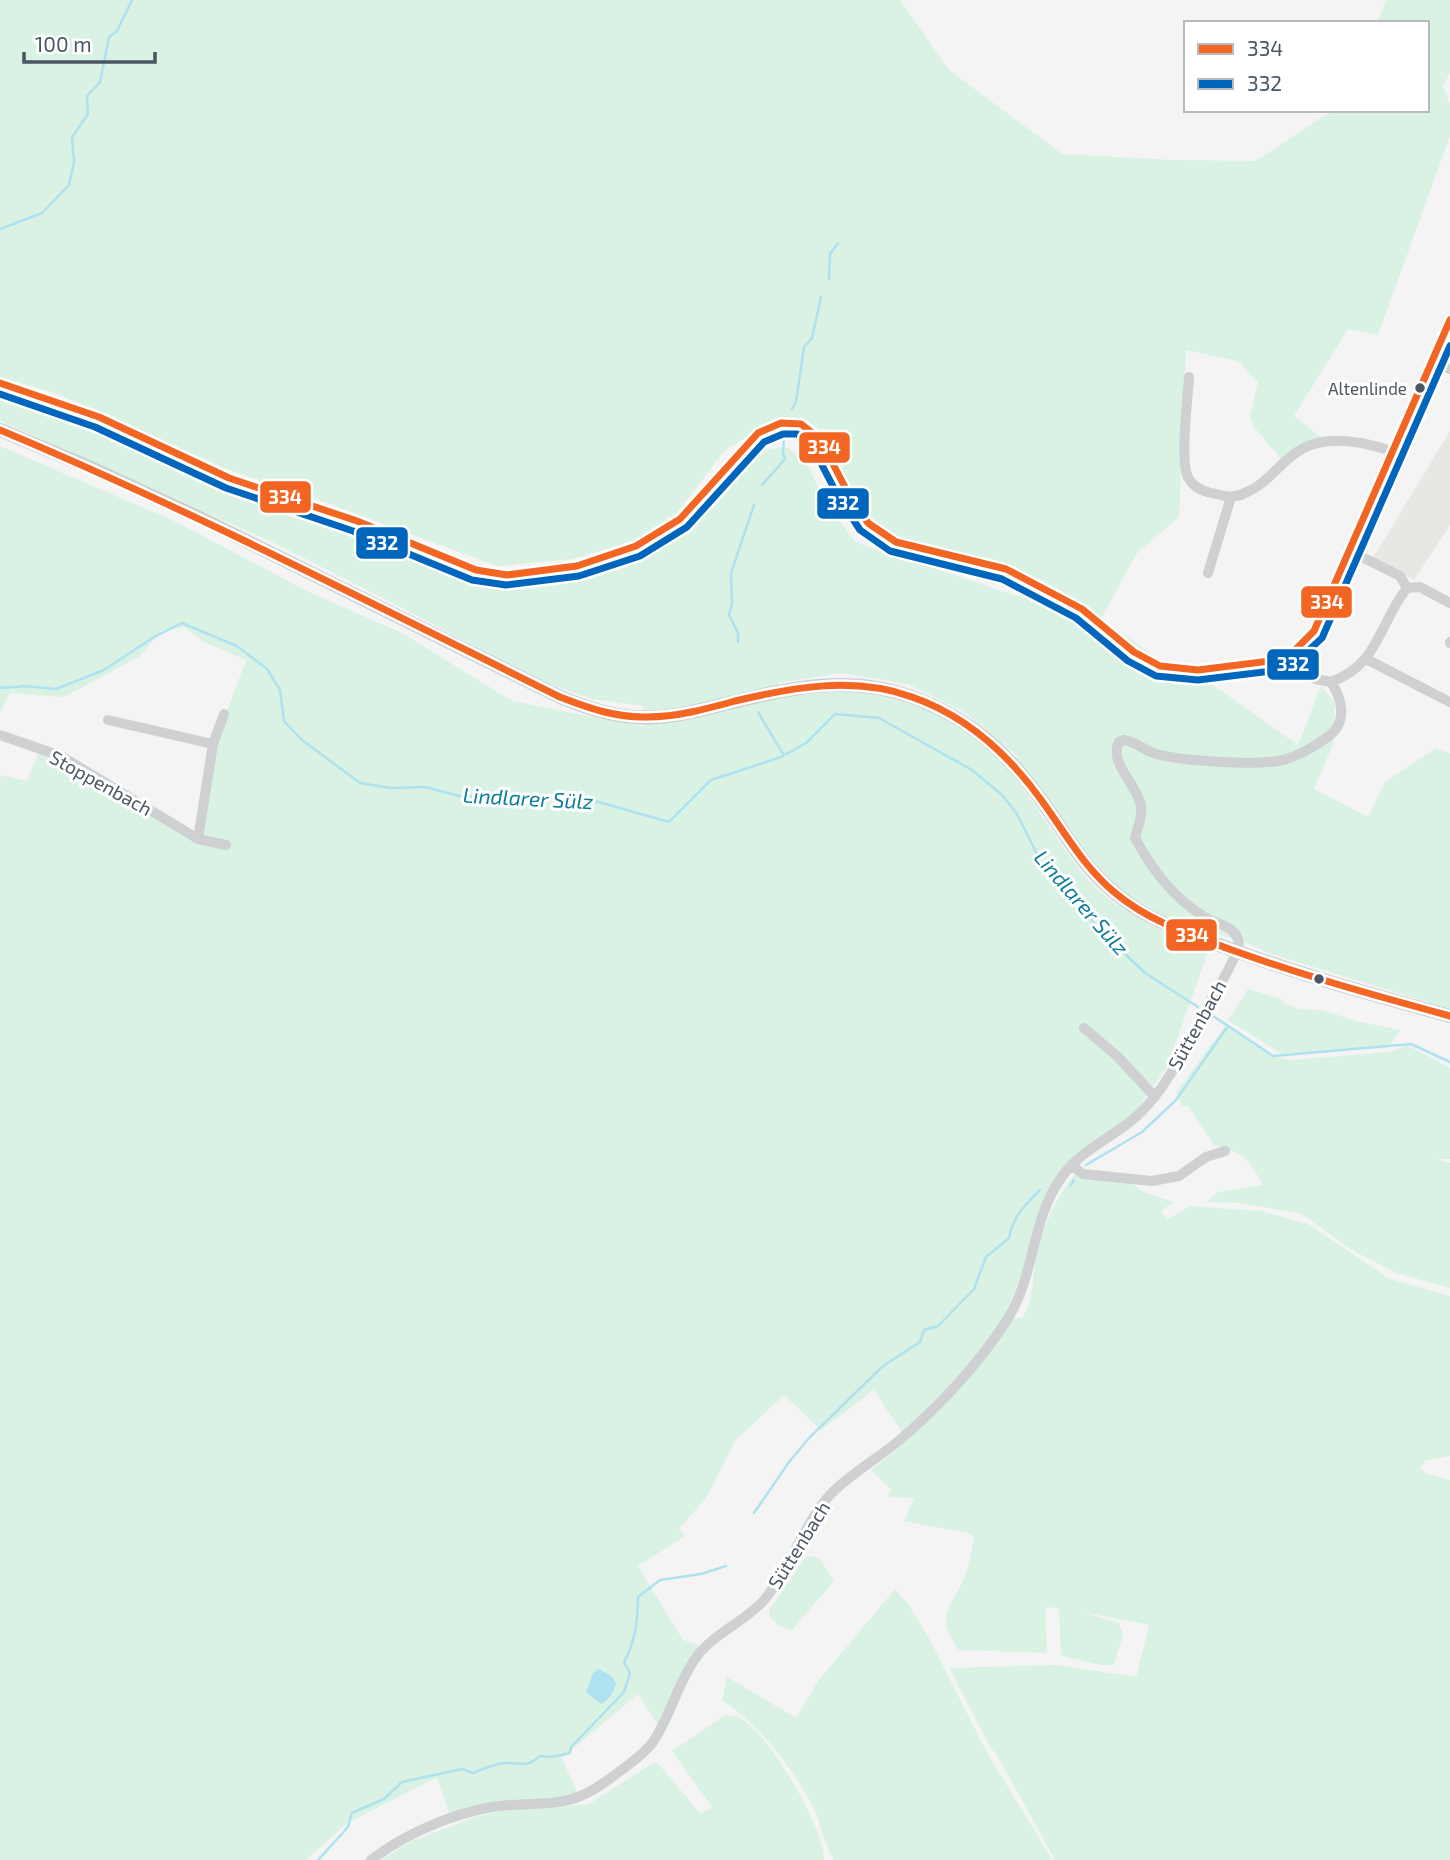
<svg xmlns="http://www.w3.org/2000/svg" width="1450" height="1860" viewBox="0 0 1450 1860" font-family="'Exo 2',sans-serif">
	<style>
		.commercial { fill: #e8e7e3 }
		.green { fill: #d9f2e3 }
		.water { fill: #aee2f0 }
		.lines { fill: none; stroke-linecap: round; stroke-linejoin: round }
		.stream { stroke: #aee2f0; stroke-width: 2.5 }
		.minor { stroke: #ced0d2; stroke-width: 10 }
		.major { stroke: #caced1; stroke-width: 14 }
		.bus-1-casing { stroke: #fff; stroke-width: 12 }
		.bus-2-casing { stroke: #fff; stroke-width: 12 }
		.bus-1 { stroke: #f26522; stroke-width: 7 }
		.bus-2 { stroke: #0065bd; stroke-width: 7 }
		.bus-dot { fill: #4a5661; stroke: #fff; stroke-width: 2.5 }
		.labels { text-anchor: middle; stroke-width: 6; stroke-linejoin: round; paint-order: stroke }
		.bus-label { font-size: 17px; fill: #4a5661; stroke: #fff; text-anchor: end }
		.street-label { font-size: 19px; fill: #4a5661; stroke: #fff }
		.water-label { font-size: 21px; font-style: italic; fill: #0c7c9b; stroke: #fff }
		.line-badge { stroke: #fff; stroke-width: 2.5 }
		.badge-label { font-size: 19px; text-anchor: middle; font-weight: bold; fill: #fff }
	</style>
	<rect width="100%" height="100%" fill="#f4f4f4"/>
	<path class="commercial" d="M1450,431V525L1414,580L1373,558Z"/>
	<path class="green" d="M0,0H900L949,70L1062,154L1172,160L1256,161L1333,110H1427V23H1377L1386,0H1450V74L1443,85L1450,104V136L1378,335L1348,329L1294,416L1322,438L1282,460L1254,427L1250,416L1258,382L1238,361L1186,350L1179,517L1137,553L1101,619L1169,666L1175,675L1202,677L1298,745L1321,686L1335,702L1333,744L1314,789L1368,817L1385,782L1436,748L1450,753V1009L1268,953L1246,943L1169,918L1124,893L1088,858L1014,753L966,713L908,684L842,673L778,683L779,696C800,693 821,689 842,689C894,687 969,723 1002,762C1034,799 1058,845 1090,882C1116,911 1172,936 1208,952L1167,1067L1133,1115L1060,1172L1005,1317L952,1385L903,1434L874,1390L821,1430L784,1395L735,1441L706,1498L679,1529L685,1536L638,1566L683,1640L703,1646L659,1727L638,1694L562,1758L578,1795L451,1818L437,1777L346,1824L306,1860H0V775L27,781L40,748L197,838L210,757L246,660L204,642L184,627L162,631L139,657L64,697L10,693L0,713V446L174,521L311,593L402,633L512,701L644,727L643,706L592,699L538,680L416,615L276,544L0,421V390L61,410L226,486L333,519L497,586L575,574L659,546L704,500L743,452L786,447L806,461L823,498L855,542L1011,594L1086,614L874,538L837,496L810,440L777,418L724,451L677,513L631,542L572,559L497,566L324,502L224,468L55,393L0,377Z
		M1248,989L1281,999L1286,1004L1299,1009L1321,1010L1360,1022L1401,1030L1389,1046L1282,1054L1228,1020Z
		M1225,1026L1272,1056L1291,1060L1390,1052L1407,1045L1450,1068V1159H1435L1450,1163V1288L1396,1273L1352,1250L1302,1214L1241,1203L1206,1202L1218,1192L1263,1185C1249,1159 1243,1153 1214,1145L1188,1106H1182L1176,1092Z
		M1075,1174L1130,1182L1143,1192L1174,1202L1161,1211L1167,1220L1189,1206L1261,1211L1308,1224L1390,1279L1450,1296V1456L1425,1461L1420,1468L1427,1474L1450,1480V1860H1055L997,1755L990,1747L949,1668L1056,1665L1136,1677L1149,1625L1077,1611L1119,1623L1123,1635L1114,1665H1102L1061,1656L1059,1608L1045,1607L1047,1653L959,1650C934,1618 951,1608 964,1578C969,1566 971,1552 974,1540L972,1534L904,1521L914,1498L887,1497L891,1490L871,1470L896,1450L963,1383L1014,1318H1022C1034,1302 1032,1279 1036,1259C1042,1228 1055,1199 1075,1174Z
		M813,1556L820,1559L834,1581L792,1630C781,1628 770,1622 769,1610L805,1558Z
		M895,1589L910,1607L930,1640L985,1749L1052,1860H834C824,1845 822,1826 814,1809C798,1775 755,1718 722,1701L727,1677L796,1718L818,1681Z
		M724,1716C727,1716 731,1715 735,1716C764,1723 826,1831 824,1860H381L412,1841L475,1817L500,1811L589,1804L656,1761L701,1814L712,1807L672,1751Z"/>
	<path class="water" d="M599,1669L611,1676L616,1683C614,1692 609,1700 601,1704L586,1692L593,1673Z"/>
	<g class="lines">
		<path class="stream" d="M0,229L42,213L69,185L74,162L72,137L88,114L87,96L100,82L109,37L117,31L132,0
			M829,279L830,254L838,243
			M792,409L796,402L804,347L812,338L821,297
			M762,485L785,459L783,453L784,436
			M738,642V633L729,615L732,604L731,573L754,505
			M0,688L26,686L56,689L104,670L154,637L182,623L237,646L267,669L280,690L284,721L302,740L360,783L391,788L425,787L459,796L588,799L669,822L711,780L781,757L806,743L835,714L879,718L972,770L1002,795L1017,814L1040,860L1100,930L1145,973L1198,1007
			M758,712L783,754
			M1210,1014L1273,1056L1411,1044L1450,1062
			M1086,1165L1142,1132L1176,1100L1228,1026
			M1071,1185L1074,1180
			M754,1513L789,1462L810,1437L883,1366L920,1342L924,1330L938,1326L974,1289L986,1257L1009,1238C1013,1216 1025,1205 1040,1190
			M318,1860L348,1827L352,1813L384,1799L402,1782L462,1769L473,1773C482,1770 497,1762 507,1763C522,1763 526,1768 540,1756L551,1757L570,1753L571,1747L624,1692L630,1673L624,1662C635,1643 638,1619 638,1597L660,1580L701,1574L726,1566"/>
		<path class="minor" d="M1430,363L1450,369
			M1189,377C1188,398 1179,465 1189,479C1195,489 1206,492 1216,494C1228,497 1236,498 1247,492C1269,483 1281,460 1302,449C1329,434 1364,442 1391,451
			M0,383L99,417L229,478L357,521L476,570L507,575L577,566L636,546L680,519L758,433L781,423L801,424L820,439L847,491L868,523L896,542L1006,569L1082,609L1134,652L1160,666L1198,670L1286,659L1314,631L1450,320
			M1348,550L1400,576L1407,588
			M1208,573L1231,497
			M1450,643V642
			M1366,659L1450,702
			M1331,682C1379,665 1379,623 1407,588L1420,587L1450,603
			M108,720L213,744
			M0,735L61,756L198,839L226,845
			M198,839L213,744L224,714
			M1084,1028L1118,1057L1155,1097
			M1071,1165L1083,1174L1152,1181L1179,1176L1206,1157L1225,1151
			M371,1860C405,1834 451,1814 492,1807C520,1802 552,1807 578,1797C595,1791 609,1779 623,1769C633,1761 645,1753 653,1742C670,1717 677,1685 695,1659C713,1633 744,1623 765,1599C790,1568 802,1528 828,1497C847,1476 874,1461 896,1443C937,1409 978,1365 1007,1320C1035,1277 1031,1220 1061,1178C1081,1149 1113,1138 1138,1115C1170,1085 1188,1041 1209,1003C1220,984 1233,965 1239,944C1237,925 1216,925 1203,916C1174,898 1151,868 1135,838C1137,828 1143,817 1141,806C1137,784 1108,762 1119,742L1124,740C1134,741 1143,749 1153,753C1179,761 1256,766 1283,760C1298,756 1314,747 1326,738C1348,724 1343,700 1331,682L1315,679L1286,659"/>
		<path class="major" d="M0,430L91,468L204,520L560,697C592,710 623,720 658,717C680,716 704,709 725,704C788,688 850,674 912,697C968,717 1008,753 1042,801C1065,833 1083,867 1114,892C1145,919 1184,932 1222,946C1297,974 1373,995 1450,1016"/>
		<g class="bus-1-casing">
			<path id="bus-1" d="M0,383L99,417L229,478L357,521L476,570L507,575L577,566L636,546L680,519L758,433L781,423L801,424L820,439L847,491L868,523L896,542L1006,569L1082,609L1134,652L1160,666L1198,670L1286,659L1314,631L1450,320
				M0,430C191,510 375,605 560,697C588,708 617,718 647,717C677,717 706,709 735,701C794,687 854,676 912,697C967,716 1009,755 1042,801C1065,833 1084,867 1114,892C1148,921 1191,935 1232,950C1304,976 1377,996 1450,1016"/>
		</g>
		<g class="bus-2-casing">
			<path id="bus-2" d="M0,394L95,427L226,488L353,531L472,580L506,585L579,576L640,556L687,527L764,442L783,434H797L812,446L838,496L860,530L890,551L1002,579L1076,618L1128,661L1156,676L1198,680L1288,669L1322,638L1450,346"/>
		</g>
		<use href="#bus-1" class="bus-1"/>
		<use href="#bus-2" class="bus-2"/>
	</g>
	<g class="bus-dot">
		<circle cx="1420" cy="388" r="6"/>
		<circle cx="1319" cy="979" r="6"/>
	</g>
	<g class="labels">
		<g class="bus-label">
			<text x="1407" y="395">Altenlinde</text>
		</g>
		<g class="street-label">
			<text transform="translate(101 783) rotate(29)" y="7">Stoppenbach</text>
			<text transform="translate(1197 1025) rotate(-61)" y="7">Süttenbach</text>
			<text transform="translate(799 1545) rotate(-58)" y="7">Süttenbach</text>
		</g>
		<g class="water-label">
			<text transform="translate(528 799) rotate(3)" y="7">Lindlarer Sülz</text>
			<text transform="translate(1081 903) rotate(49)" y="7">Lindlarer Sülz</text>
		</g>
	</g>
	<g class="line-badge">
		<rect x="798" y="431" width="53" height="33" rx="7" fill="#f26522"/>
		<rect x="259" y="480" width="53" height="34" rx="7" fill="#f26522"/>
		<rect x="816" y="487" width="54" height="33" rx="7" fill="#0065bd"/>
		<rect x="355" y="526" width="54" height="34" rx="7" fill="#0065bd"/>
		<rect x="1300" y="585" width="53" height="34" rx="7" fill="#f26522"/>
		<rect x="1266" y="648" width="54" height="33" rx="7" fill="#0065bd"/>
		<rect x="1165" y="918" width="53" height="34" rx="7" fill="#f26522"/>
	</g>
	<g class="badge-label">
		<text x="824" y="454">334</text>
		<text x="285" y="504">334</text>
		<text x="843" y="510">332</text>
		<text x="382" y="550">332</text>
		<text x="1327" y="609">334</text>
		<text x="1293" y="671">332</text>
		<text x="1192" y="942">334</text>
	</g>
	<rect x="1184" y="21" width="245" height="91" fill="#ffffff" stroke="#b7bbc0" stroke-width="2"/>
	<rect x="1198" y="44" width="35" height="10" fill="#f26522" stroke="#b7bbc0" stroke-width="2"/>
	<text x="1247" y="56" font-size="21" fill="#4a5661">334</text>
	<rect x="1198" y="79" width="35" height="10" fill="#0065bd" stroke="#b7bbc0" stroke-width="2"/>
	<text x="1247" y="91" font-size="21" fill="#4a5661">332</text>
	<path d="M24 52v10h131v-10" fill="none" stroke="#4a5661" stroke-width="3.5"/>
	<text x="35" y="52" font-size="21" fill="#4a5661" stroke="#ffffff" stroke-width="5" paint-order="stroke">100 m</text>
</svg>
